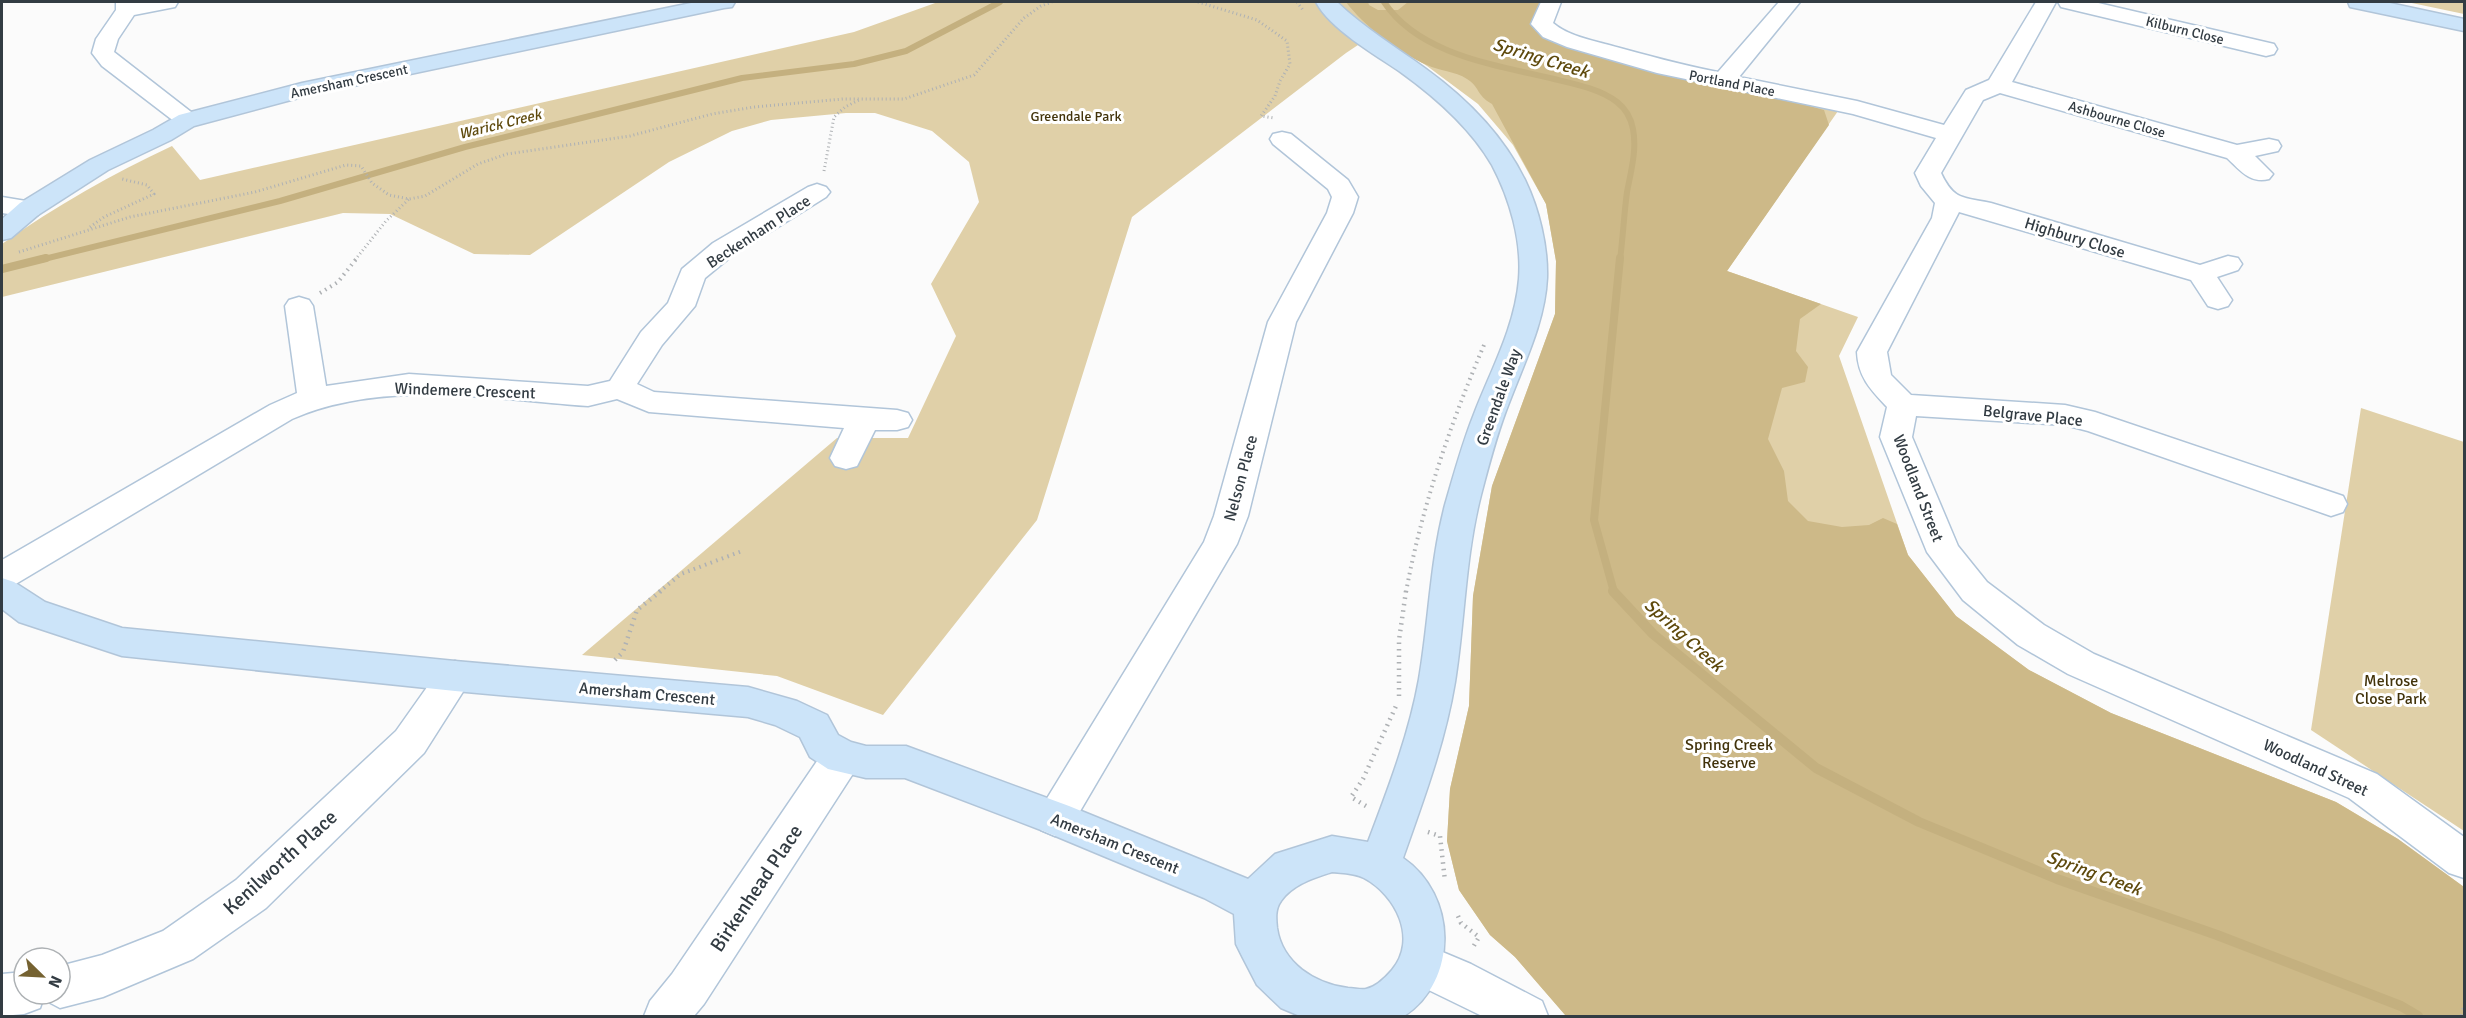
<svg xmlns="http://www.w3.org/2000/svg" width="2466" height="1018" viewBox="0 0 2466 1018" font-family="Signika,sans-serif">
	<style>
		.green { fill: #e0d0a8 }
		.forest { fill: #cdb988 }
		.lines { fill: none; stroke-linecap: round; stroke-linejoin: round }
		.stream-far2 { stroke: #c4b07f; stroke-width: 6 }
		.stream-far1 { stroke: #c4b07f; stroke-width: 8 }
		.stream { stroke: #c4b07f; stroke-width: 10 }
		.street-casing { stroke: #b1c5d9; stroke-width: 3 }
		.secondary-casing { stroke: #b1c5d9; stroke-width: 3 }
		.path-far2 { stroke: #aeb1b4; stroke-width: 3; stroke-dasharray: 1 3; stroke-linecap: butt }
		.path-far1 { stroke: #aeb1b4; stroke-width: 4; stroke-dasharray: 1.5 4.5; stroke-linecap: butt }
		.path { stroke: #aeb1b4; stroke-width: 4.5; stroke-dasharray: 1.5 5; stroke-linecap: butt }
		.street { fill: #fff; fill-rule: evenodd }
		.secondary { fill: #cce4f9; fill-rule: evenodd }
		.labels { text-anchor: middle; stroke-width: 6; stroke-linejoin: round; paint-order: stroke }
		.far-street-label { font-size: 14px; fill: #333c43; stroke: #fff }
		.far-park-label { font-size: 14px; fill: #42330b; stroke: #fff }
		.far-water-label { font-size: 15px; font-style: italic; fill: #5e490c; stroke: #fff }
		.street-label { font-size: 16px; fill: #333c43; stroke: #fff }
		.park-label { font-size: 16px; fill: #42330b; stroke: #fff }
		.water-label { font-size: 18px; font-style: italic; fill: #5e490c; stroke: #fff }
		.near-street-label { font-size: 20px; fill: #333c43; stroke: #fff }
	</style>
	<rect width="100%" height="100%" fill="#fbfbfb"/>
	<path class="green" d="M938,2H1542L1536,22L1577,48L1682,79L1838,111L1727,271L1858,317L1839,356L1908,555L1956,616L2029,670L2111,713L2336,802L2398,839L2464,887V1016H1566L1515,957L1490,935L1459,890L1447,841L1450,789L1469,706L1473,596L1492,486L1555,314L1556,261L1546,204L1513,145L1478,104L1427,66L1376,33L1346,53L1132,217L1037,520L883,715L777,676L582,655L837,438H908L956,336L931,284L979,202L969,162L932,131L875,113H846L771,120L732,131L669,162L530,255L474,254L390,214L343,213L2,297V244C56,206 112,174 172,146L200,180L854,32Z
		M2407,2H2464V14Z
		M2361,408L2464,442V831L2311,730Z"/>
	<path class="forest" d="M1346,2H1368L1369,5L1378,10H1398L1408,2H1542L1536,22C1550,30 1564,43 1579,49C1658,80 1744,85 1824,110L1829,125L1727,271L1821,304L1800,319L1796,351L1808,367L1805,382L1782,388L1768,439L1784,471L1788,501L1808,521L1842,527L1869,525L1883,518L1897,524L1908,555L1956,616L2029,670L2111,713L2336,802L2398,839L2464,887V1016H1566L1515,957L1490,935L1459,890L1447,841L1450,789L1469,706L1473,596L1492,486L1555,314L1556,261L1546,204L1492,104C1476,95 1480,87 1467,79C1455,71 1439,71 1427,65C1400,54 1363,25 1346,2Z"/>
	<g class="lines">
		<path class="stream-far2" d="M1384,2C1419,55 1496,65 1554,79C1575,84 1600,89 1617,102C1626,109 1631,118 1633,129C1637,150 1631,171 1627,192C1624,214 1623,237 1620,260
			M40,260L280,201L465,147L742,78L854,64L906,51L1000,2"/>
		<path class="stream-far1" d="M2,269L46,258
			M1614,592L1594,520L1620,258"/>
		<path class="stream" d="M1613,591L1653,634L1816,768L1919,822L2057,879L2217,935L2401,1006L2418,1016"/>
		<g class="street-casing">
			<path id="street" d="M116,2H178L175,7L134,15L118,39L114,52L195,115L199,120L195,125L187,127L179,125L102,66L92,53L96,39L116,10Z
				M1541,2H1561L1553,23C1568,36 1591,40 1609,45C1646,55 1681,65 1718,72L1779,2H1800L1739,77L1857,101L1944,125L1966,90L1989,80L2036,2H2056L2012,82L2237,145L2269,139L2278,141L2281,146L2278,151L2255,156L2273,174L2269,179C2250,184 2240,170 2227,158L2000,93L1983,100L1941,173C1954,201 1964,197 1991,203L2200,265L2228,256L2238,258L2242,264L2238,270L2217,277L2232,300L2228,306L2218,309L2208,306L2191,280L1959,212L1887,352L1891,375L1911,395L2065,405L2095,412L2343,496L2347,504L2343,512L2331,516L2088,431L2065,425L1916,416L1912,437L1958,546L1987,582L2044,625L2094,654L2377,774L2464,837V878L2449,873L2349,798L2068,674L2018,645L1963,600L1927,552L1880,437L1887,407C1871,390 1858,377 1857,352L1932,218L1935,203L1921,186L1915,173L1936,138L1853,114L1657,73L1567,47L1543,37L1531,24Z
				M2058,2H2094L2274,44L2277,49L2274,54L2266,56L2061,7Z
				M1282,132L1291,134L1348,180L1358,197L1353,213L1296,322L1248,516L1237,544L1069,830L1055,836L1041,830L1035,818L1204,542L1214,516L1268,322L1327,213L1332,197L1328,189L1273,144L1270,139L1273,134Z
				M817,184L826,187L830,192L826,197L733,255L705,278L695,306L662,345L637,384L654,392L897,410L908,413L912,420L908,427L897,430H875L857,466L846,469L835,466L830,458L844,428L649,412L617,399L588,406C491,399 383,379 292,419L14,585L2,589V560L270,405L297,393L285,306L289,300L299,297L309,300L313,306L326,386L409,374L588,386L610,381L641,332L668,303L682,269L713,243L808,187Z
				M2,197L38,203L42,209L38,215L29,217L2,213Z
				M455,661L468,666L473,676L424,753L266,908L193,959L103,997L60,1008L43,999L40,1008L24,1014L2,1016V974L24,972V994H60V966L102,955L163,931L236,880L396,731L442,666Z
				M842,741L856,745L861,757L856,769L704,1004L694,1016H644L650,1001L672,974L828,745Z
				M1421,943L1471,964L1542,1001L1548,1016H1482L1406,979L1399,964L1406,949Z"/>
		</g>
		<g class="secondary-casing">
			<path id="secondary" d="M696,2H735L732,7L724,8L306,96L194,126L171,140L108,170L38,215L11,238L2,240V219L20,203L90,160L153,130L179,115L302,83Z
				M1316,2H1337C1364,28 1396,47 1426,69C1466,98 1503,135 1525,180C1539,209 1548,246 1547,278C1545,322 1524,363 1509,403C1497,433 1489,464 1481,495C1465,557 1465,620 1455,682C1445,743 1423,801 1403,858C1457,895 1459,980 1404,1016H1300L1281,1008L1257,985L1243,958L1236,944L1234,914L1204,898L1041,830L905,778H866L828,769L810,757L800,737L775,725L748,717L455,691L122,656L19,622L2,609V578L14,582L45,602L122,628L455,661L748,687L797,701L827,715L838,735L851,742L866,746H906L1069,806L1248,879L1275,854L1332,836L1368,842C1388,789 1409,735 1419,679C1429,621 1430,562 1445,505C1454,474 1462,444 1474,414C1491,370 1515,327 1519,279C1522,241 1510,199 1492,165C1470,127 1434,96 1399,71C1374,54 1329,28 1316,2ZM1332,872C1342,873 1354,873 1364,878C1396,895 1418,939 1392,970C1386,977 1376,987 1366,989C1361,990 1354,988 1348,988C1315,984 1282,963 1277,928C1276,919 1275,909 1281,901C1293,884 1314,878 1332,872Z
				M2348,2H2385L2464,19V31L2350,7Z"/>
		</g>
		<path class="path-far2" d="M1198,2L1257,20L1287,41L1290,64L1280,81L1275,96L1261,116L1274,118
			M1297,2L1303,10
			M824,171L834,117L845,107L859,100
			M90,227L104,217L154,194L147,185L122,179
			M19,252L130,217L255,192L346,165L361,166L372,183L389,195L409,199L425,196L478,164L507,154L630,136L712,114L754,107L843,99H904L974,75L1024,18L1041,6L1052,2
			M355,260L386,221L409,199"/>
		<path class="path-far1" d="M320,293L338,282L357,258
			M659,592L681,574L742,551
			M1406,592C1422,506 1450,425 1484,345"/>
		<path class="path" d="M615,660L623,652L637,610L661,591
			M1399,696V640L1406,591
			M1366,806L1351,797L1363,779L1396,706
			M1428,832L1440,836L1445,881
			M1458,916L1461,923L1479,937L1472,949
			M2462,1016L2464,1007"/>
		<use href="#street" class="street"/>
		<use href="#secondary" class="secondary"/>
	</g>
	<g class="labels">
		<g class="far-street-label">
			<text transform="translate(2185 30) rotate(14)" y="5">Kilburn Close</text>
			<text transform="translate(349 81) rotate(-12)" y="5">Amersham Crescent</text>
			<text transform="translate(1732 83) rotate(11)" y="5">Portland Place</text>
			<text transform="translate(2117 119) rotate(16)" y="5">Ashbourne Close</text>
		</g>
		<g class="far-park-label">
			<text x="1076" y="121">Greendale Park</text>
		</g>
		<g class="far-water-label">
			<text transform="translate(500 124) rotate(-14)" y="5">Warick Creek</text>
		</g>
		<g class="street-label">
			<text transform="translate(758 231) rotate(-33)" y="6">Beckenham Place</text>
			<text transform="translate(2075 237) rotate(17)" y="6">Highbury Close</text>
			<text transform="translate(465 390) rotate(2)" y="6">Windemere Crescent</text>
			<text transform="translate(1498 397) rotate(-70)" y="6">Greendale Way</text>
			<text transform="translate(2033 415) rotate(6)" y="6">Belgrave Place</text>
			<text transform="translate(1240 478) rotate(-75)" y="6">Nelson Place</text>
			<text transform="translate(1919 488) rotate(69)" y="6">Woodland Street</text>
			<text transform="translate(647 693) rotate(5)" y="6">Amersham Crescent</text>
			<text transform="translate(2316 767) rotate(25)" y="6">Woodland Street</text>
			<text transform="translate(1115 843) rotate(22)" y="6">Amersham Crescent</text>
		</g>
		<g class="park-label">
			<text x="2391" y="686">Melrose<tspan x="2391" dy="18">Close Park</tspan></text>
			<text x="1729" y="750">Spring Creek<tspan x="1729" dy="18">Reserve</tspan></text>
		</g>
		<g class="water-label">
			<text transform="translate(1541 58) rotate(17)" y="6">Spring Creek</text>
			<text transform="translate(1684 635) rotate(42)" y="6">Spring Creek</text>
			<text transform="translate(2094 873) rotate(20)" y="6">Spring Creek</text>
		</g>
		<g class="near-street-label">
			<text transform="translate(280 862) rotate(-42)" y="7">Kenilworth Place</text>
			<text transform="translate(756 888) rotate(-56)" y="7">Birkenhead Place</text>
		</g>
	</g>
	<rect width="2466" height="1018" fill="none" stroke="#333c43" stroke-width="6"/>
	<g transform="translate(42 976) rotate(114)"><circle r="28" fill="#ffffff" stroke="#adb1b4" stroke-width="1.5"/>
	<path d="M0-4.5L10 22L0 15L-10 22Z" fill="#756231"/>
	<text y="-9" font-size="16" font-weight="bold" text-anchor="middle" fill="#333c43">N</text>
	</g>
</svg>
